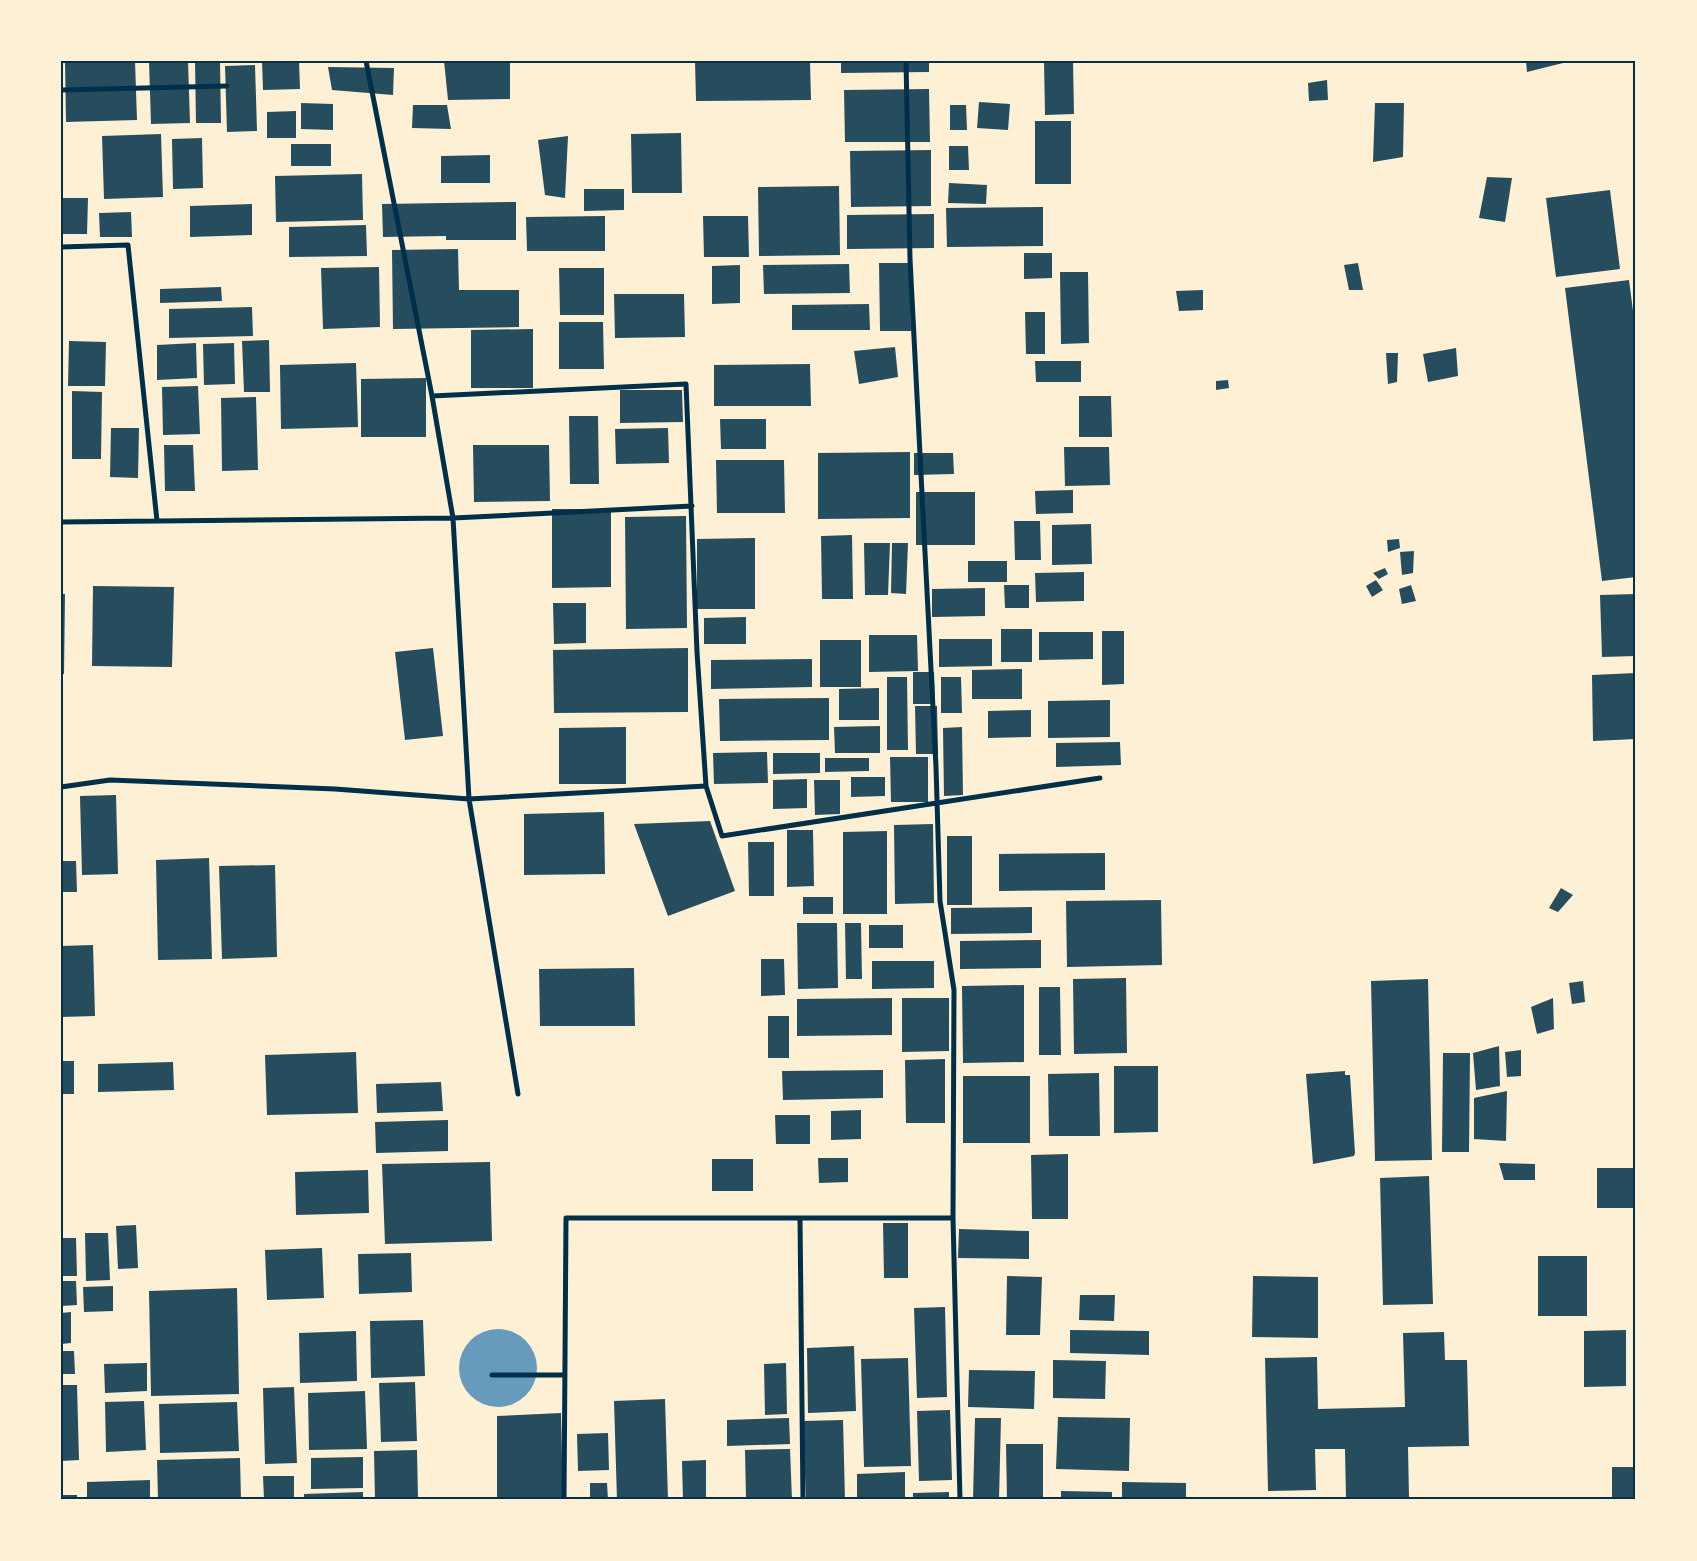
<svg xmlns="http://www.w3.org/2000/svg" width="1697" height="1561" viewBox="0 0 1697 1561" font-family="'Sofia Sans Condensed',sans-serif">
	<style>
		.water { fill: #669bbc }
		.building { fill: #264d5e }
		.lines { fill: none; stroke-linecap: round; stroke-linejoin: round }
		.minor { stroke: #003049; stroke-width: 5 }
		.neatline { fill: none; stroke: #003049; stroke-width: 2 }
	</style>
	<rect width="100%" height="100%" fill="#fdf0d5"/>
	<path class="water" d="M459 1368a39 39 0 1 1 78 0a39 39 0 1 1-78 0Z"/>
	<path class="building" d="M65,61H135L137,120L66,122Z
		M149,61H188L190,123L151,124Z
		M262,61H299L300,89L263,90Z
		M444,61H510V99L448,100Z
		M695,61H810L811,100L696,101Z
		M841,61H929V72L841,73Z
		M1044,61H1073L1074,114L1045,115Z
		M1526,61H1567V62L1527,72Z
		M195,62H220L221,123H196Z
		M255,65L257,131L227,132L225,66Z
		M328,67L394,68L393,95L332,90Z
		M1327,80L1328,100L1309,101L1308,83Z
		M929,89L930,142H845L844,90Z
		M979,102L1010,104L1008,130L977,128Z
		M301,103L333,104V130L301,129Z
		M1375,103H1404L1403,157L1373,162Z
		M413,105H447L451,129L412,128Z
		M950,105H966L967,130H950Z
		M296,111V138H267V112Z
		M1035,121H1071V184H1035Z
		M681,133L682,193H632L631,134Z
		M161,134L163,197L104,199L102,136Z
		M568,136L565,198L545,195L538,140Z
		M202,138L203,188L173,189L172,139Z
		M291,144H331V166H291Z
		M949,146H968L969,170H949Z
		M931,150V206L851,207L850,151Z
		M490,155V183H441V156Z
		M362,174L363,220L276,222L275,176Z
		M1487,177L1512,178L1505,222L1479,218Z
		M949,183L987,185L986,204L948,203Z
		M839,186L840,255L759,256L758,187Z
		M584,189H624V210L584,211Z
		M1610,190L1620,269L1556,277L1546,198Z
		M61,198H88L87,234H61Z
		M516,202V240H446V236L383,237L382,204Z
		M252,204V235L190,237V206Z
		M1043,207V246L947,247L946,208Z
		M131,212L132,237H100L99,213Z
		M934,214V248L847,249V215Z
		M605,216V251H527L526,217Z
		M703,216H748L749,257H704Z
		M366,225L367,256L289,257V227Z
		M458,249L459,290H519V327L393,329L392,250Z
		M1024,253H1052V278L1024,279Z
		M879,263H910L911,331H880Z
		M1358,263L1363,290H1349L1344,265Z
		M849,264L850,293L764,294L763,265Z
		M740,265V303L712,304V266Z
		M379,267L380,327L323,329L321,268Z
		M559,268H604V315H560Z
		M1060,272H1088L1089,343L1061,344Z
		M1629,280L1636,334V577L1602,581L1565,288Z
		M221,287L222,301L160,303V289Z
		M1203,290V310L1179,311L1176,291Z
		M614,294H684L685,337L615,338Z
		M869,304L870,330H792V305Z
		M252,307L253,336L169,338V309Z
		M1025,312H1045V354H1026Z
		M559,322H603L604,369H559Z
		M533,329V388H471V330Z
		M269,340L270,392H244L242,341Z
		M69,341L106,342L105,386H68Z
		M196,343L197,378L157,380V345Z
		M234,343L235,384L204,385L203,344Z
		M895,347L898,377L859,384L854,351Z
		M1456,348L1458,376L1428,382L1423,354Z
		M1386,353H1398L1397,382L1388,384Z
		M1035,361H1081V382H1036Z
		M356,363L358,427L281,429L280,365Z
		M810,364L811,406H714V365Z
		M426,378V437H361V379Z
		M1228,380L1229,388L1216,390V381Z
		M198,386L200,434L163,435L162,387Z
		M620,390H682L683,422L620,423Z
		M72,391L102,392L101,459H72Z
		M1079,396H1111L1112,437H1079Z
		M256,397L258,470L222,471L221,398Z
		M569,416H598L599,484H570Z
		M720,419H766V449H721Z
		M111,428H139L138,478L110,477Z
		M668,428L669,463L616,464L615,429Z
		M164,445H193L195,491H165Z
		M473,445H549L550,501L474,502Z
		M1064,447H1109L1110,485L1065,486Z
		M910,452V518L818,519V453Z
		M914,453H953L954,474L914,475Z
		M716,460H784L785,513H717Z
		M1073,490V513L1036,514L1035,491Z
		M916,492H975V545H916Z
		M552,509H611V587L552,588Z
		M686,516L687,628L626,629L625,517Z
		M1014,521H1040L1041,560H1015Z
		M1091,524L1092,564L1052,565V525Z
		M852,535L853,599H822L821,536Z
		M755,538V609H697V539Z
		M1399,539L1400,548L1388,552L1387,540Z
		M864,543H890L888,595H865Z
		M892,543H908L906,594L891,593Z
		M1414,551L1413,573L1402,575L1400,552Z
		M968,561H1007V582H968Z
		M1385,568L1388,574L1379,579L1373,573Z
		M1084,572V601L1036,602L1035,573Z
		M1376,580L1383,590L1372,597L1366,586Z
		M1004,585H1029V608H1005Z
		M1411,585L1416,601L1402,604L1399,589Z
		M93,586L174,587L172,667L92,666Z
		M985,588V616L932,617V589Z
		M61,594H65L64,674H61Z
		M1636,594V656L1602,657L1600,595Z
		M553,603H586V643L554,644Z
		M746,617V644H704V618Z
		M1001,629H1032V662H1001Z
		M1102,631H1124V684L1102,685Z
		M1039,632H1093V659L1039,660Z
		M869,635H917L918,671L869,672Z
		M939,639H992V666L939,667Z
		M820,640H861V687H820Z
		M433,648L443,736L405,740L395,652Z
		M688,648V712L554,713L553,650Z
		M812,659V687L711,689V660Z
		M1022,669V699H972V670Z
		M913,672H934L935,704H913Z
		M1636,673V739L1593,741L1592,675Z
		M887,677H907L908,750H887Z
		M941,677H961L962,713H941Z
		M879,688V720H839V689Z
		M829,698V740L720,741L719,699Z
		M1110,700V737L1048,738V701Z
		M915,706H937L938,754H916Z
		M1031,710V737L988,738V711Z
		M880,726V753H835L834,727Z
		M626,727V784H559V728Z
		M962,727L963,795L944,796L943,728Z
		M1120,742L1121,765L1056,767V743Z
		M767,752L768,783L714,784L713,753Z
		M773,753H820V773L773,774Z
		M890,757H928V802H891Z
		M825,758H869V771L825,772Z
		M851,777H885V796L851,797Z
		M807,779V808L773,809V780Z
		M814,780H840V814L815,815Z
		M116,795L118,874L82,875L80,796Z
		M604,812L605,874L524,875V814Z
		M710,821L735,891L668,916L634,824Z
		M933,824L934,903L895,904L894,825Z
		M787,830H813L814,886L787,887Z
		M887,831V914H843V832Z
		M947,836H972V905H947Z
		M748,842H774V896H749Z
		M1105,853V890L999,891V854Z
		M209,858L212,959L158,960L156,860Z
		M61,861H76L77,892H61Z
		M275,865L277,957L222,959L219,866Z
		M1561,888L1573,895L1558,912L1549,908Z
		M803,897H833V914H803Z
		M1161,900L1162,965L1067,967L1066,901Z
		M1032,907V933L951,934V908Z
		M797,923H837L838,988L798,989Z
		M845,923H861L862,979H846Z
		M869,925H903V948H869Z
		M1041,940V968L960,969V941Z
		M93,945L95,1016L61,1017V946Z
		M761,959H784L785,995L761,996Z
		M872,961H934V988L872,989Z
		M634,968L635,1026H540L539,969Z
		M1126,978L1127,1053L1074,1054L1073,979Z
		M1428,979L1432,1160L1375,1161L1371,981Z
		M1583,981L1585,1002L1572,1004L1569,983Z
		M1024,985V1062L963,1063L962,986Z
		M1039,987H1060L1061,1055H1039Z
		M892,998V1035L797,1036V999Z
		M902,998H949V1051L902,1052Z
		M1553,998L1554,1029L1537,1034L1531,1007Z
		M768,1016H789V1058H768Z
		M1499,1046L1500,1086L1476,1090L1473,1053Z
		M1521,1050V1076L1507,1077L1505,1052Z
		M356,1052L358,1113L267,1115L265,1055Z
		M1443,1053H1470L1469,1152H1442Z
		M945,1059V1123H906L905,1060Z
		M61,1061H74V1094H61Z
		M173,1062L174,1090L98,1092V1064Z
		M1114,1066H1158V1132L1114,1133Z
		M883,1070V1098L783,1100L782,1071Z
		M1345,1071V1075H1350L1355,1153L1354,1156L1313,1164L1306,1074Z
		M1099,1073L1100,1136H1049L1048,1074Z
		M963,1076H1030V1143H963Z
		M441,1082L443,1111L377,1113L376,1084Z
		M1507,1091L1506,1141L1474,1139V1098Z
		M861,1110V1139L831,1140V1111Z
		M775,1115H810V1144H776Z
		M448,1120V1151L376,1153L375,1122Z
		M1068,1154V1219H1032L1031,1155Z
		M818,1158H848V1182L819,1183Z
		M712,1159H753V1191H712Z
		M490,1162L492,1241L385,1244L382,1164Z
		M1499,1163L1535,1164V1180H1504Z
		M1597,1168H1636V1208H1597Z
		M368,1170L369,1213L296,1215L295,1172Z
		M1429,1176L1433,1304L1383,1305L1380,1178Z
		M883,1223H908V1278H884Z
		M136,1225L138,1268L118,1269L116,1226Z
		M959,1229L1029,1231V1259L958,1258Z
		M85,1233H108L110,1280L86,1281Z
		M61,1238H76L77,1276H61Z
		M322,1248L324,1298L267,1300L265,1250Z
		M411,1253L412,1292L359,1294L358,1254Z
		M1538,1256H1587V1316H1538Z
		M1007,1276L1042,1277L1040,1335H1006Z
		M1253,1276L1318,1277V1338L1252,1337Z
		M61,1281H76L77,1305L61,1306Z
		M113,1286V1311L84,1312L83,1287Z
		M237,1288L239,1394L151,1396L149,1291Z
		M1080,1295H1115L1114,1321L1079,1320Z
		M945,1307L947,1397L917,1398L914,1308Z
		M71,1312V1343L61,1344V1313Z
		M423,1320L425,1376L371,1378L370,1321Z
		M1070,1330L1149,1331V1355L1070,1353Z
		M1626,1330V1386L1584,1387V1331Z
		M356,1331L357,1381L300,1383L299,1333Z
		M1444,1332L1445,1360H1467L1469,1446L1408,1447L1409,1497L1346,1499L1345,1449H1315L1316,1490L1268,1491L1265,1358L1317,1357L1318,1409L1405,1407L1403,1333Z
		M854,1346L856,1411L808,1413L807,1348Z
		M61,1351H74L75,1374H61Z
		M908,1358L911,1466L864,1467L861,1359Z
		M1053,1360L1106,1361L1105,1399L1053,1398Z
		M147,1363V1391L105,1393L104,1364Z
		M786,1363L787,1414L765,1415L764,1364Z
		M969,1370L1035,1371L1034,1409L968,1407Z
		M415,1382L417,1441L381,1442L379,1383Z
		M61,1385H77L79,1460L61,1461Z
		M294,1387L297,1463L265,1464L263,1388Z
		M365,1391L367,1449L309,1450L308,1393Z
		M665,1399L668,1500H617L614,1401Z
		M144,1401L146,1450L106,1452L105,1402Z
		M237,1402L239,1451L160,1453L159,1404Z
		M950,1410L952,1480L919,1481L917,1411Z
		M561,1413L563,1500H497V1416Z
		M1058,1417L1130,1418L1129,1471L1056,1469Z
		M789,1418L790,1444L727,1446V1420Z
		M975,1418H1001L999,1500H973Z
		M843,1420L845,1500H806L803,1421Z
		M608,1433L609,1470L578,1471L577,1434Z
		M1006,1444H1043V1500H1007Z
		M790,1449L792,1500H746L745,1450Z
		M417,1450L418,1500H375L374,1451Z
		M363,1457V1488L311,1489V1458Z
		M240,1458L241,1500H158L157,1460Z
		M706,1460V1500H683L682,1461Z
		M1612,1467H1636V1500H1612Z
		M905,1472V1500H857V1474Z
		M263,1476H294V1500H264Z
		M150,1480V1500H87V1482Z
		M1122,1482L1186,1483V1500H1122Z
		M590,1483H607L608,1500H590Z
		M1061,1491L1112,1492V1500H1061Z
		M363,1492V1500H304V1494Z
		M949,1492V1500H913V1493Z
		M61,1495H77V1500H61Z"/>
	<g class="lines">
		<path class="minor" d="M366,61L432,396L453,518L469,799L706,786
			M906,61L910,259L936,767L940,901L954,990L953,1218L960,1500
			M61,90L227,86
			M61,247L128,245L157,521
			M432,396L686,384L697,652L706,786L722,836L1100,778
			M61,522L453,518L692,506
			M61,787L110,780L335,789L469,799L518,1094
			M800,1218L803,1500
			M492,1375H565
			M564,1500L566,1218H953"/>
	</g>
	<rect width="1697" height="1561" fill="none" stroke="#fdf0d5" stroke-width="125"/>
	<rect x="62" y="62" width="1572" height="1436" class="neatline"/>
</svg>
